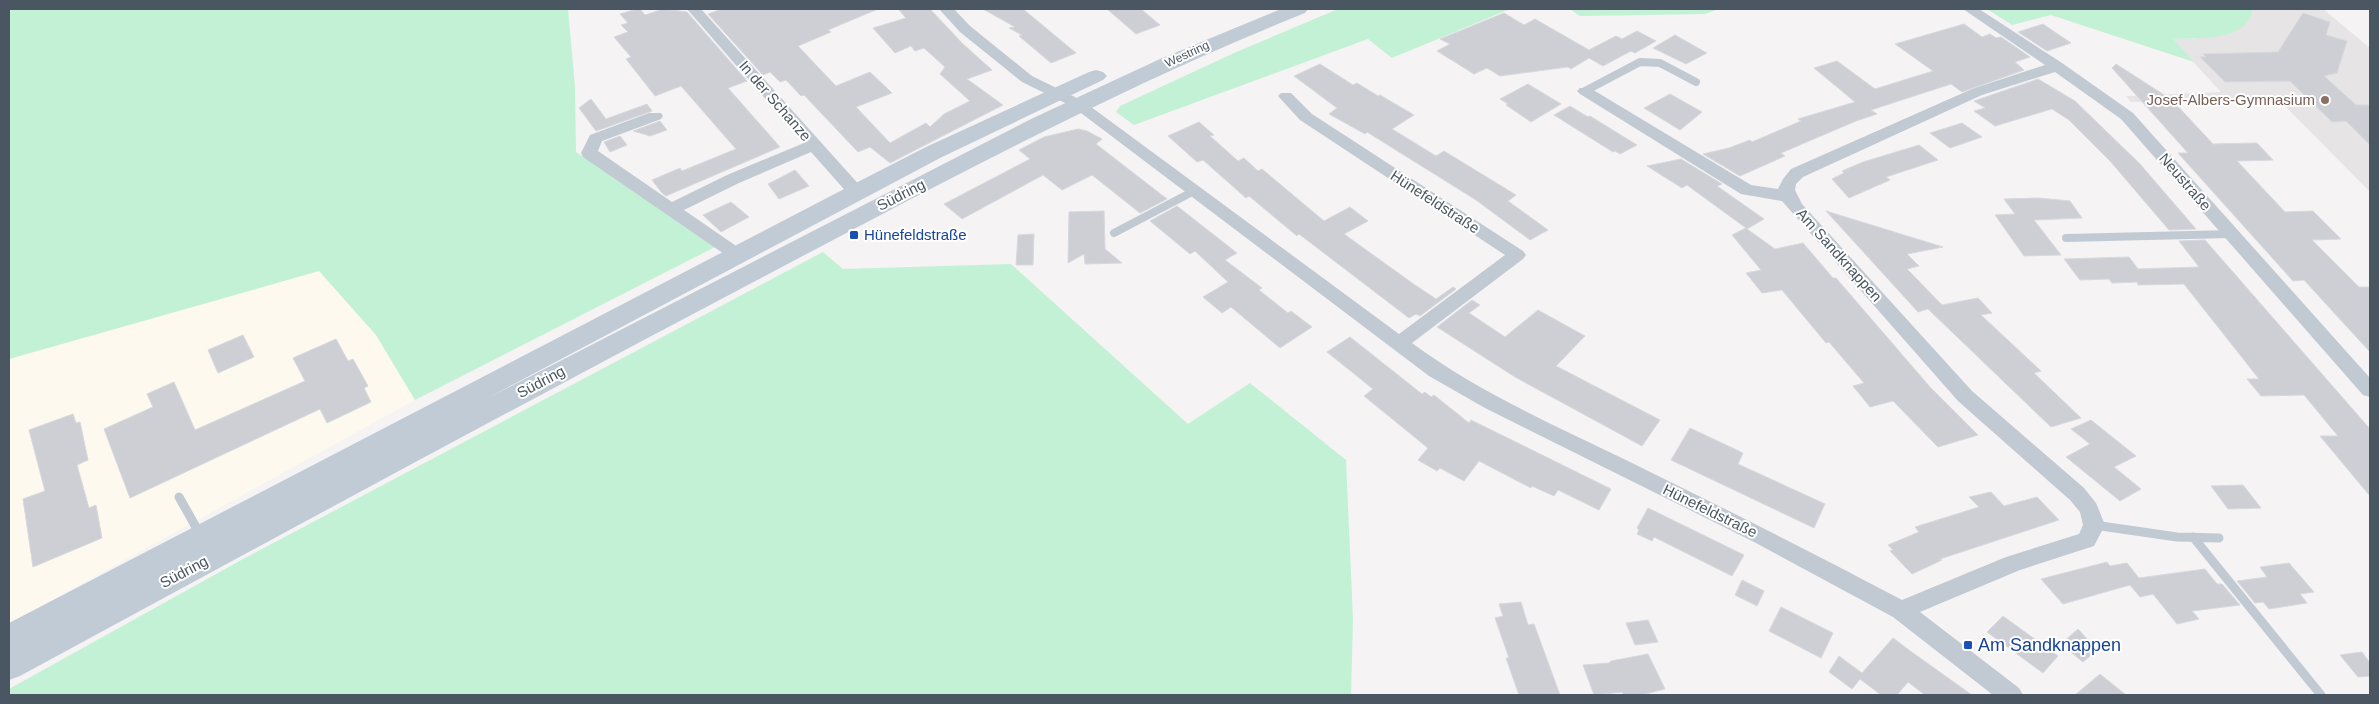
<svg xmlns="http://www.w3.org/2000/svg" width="2379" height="704" viewBox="0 0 2379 704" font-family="Arial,sans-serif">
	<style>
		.commercial { fill: #fdf9ef }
		.education { fill: #e6e4e5 }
		.green { fill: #c3f1d5 }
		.building { fill: #cdcfd5; stroke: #d7d9de }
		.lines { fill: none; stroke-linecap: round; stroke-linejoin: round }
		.service-far1 { stroke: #c1cad2; stroke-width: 8 }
		.service { stroke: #c1cad2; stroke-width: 9 }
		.minor { fill: #c1cad2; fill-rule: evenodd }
		.secondary { fill: #c1cbd6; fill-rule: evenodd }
		.education-dot { fill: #8d6e63; stroke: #fff; stroke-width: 2 }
		.transit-dot { fill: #1a4fb4; stroke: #fff; stroke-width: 2 }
		.labels { text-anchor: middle; stroke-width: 4; stroke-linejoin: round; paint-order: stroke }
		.far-street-label { font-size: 12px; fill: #4a5661; stroke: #fff }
		.education-label { font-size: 15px; fill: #785e54; stroke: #fff; text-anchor: end }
		.street-label { font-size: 15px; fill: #4a5661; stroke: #fff }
		.transit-label { font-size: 15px; fill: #164399; stroke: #fff; text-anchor: start }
		.near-transit-label { font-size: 18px; fill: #164399; stroke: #fff; text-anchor: start }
	</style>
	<rect width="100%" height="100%" fill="#f5f3f3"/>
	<path class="commercial" d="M319,271L376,335L415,400L9,624V359Z"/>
	<path class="education" d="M2253,9H2323L2370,48V192L2279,100L2131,102L2126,96L2221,92L2172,39H2195L2253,12Z"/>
	<path class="green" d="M9,9H568L575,87L576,152L715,247L415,400L376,335L319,271L9,359Z
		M1338,9H1510L1392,58L1368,39L1134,125L1116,112L1120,106L1234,53Z
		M1570,9H1719L1705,14L1580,16Z
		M1987,9H2253C2247,42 2199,38 2173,39L2194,62L2051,15L2012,25Z
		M823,252L843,269L1011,264L1188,424L1250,383L1346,460L1353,619L1351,695H9V689L245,558Z"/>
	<path class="building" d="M637,9H640L645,15L663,9L687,12L747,81L728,88L780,147L666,196L662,193L652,180L680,168L682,171L736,149L681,86L655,96L626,59L631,57L614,37L628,32L621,25L628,23L620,14Z
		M722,9H878L828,30L831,32L798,46L836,86L870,72L892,93L856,107L890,143L926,123L930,127L944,114L970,101L940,74L945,67L924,48L915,51L911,46L895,53L873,28L906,18L898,9H930L963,44L992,70L967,79L1003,105L890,163L870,147L858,152L804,95L801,96L786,80L780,82L770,72L763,75L708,14Z
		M983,9H1023L1076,53L1051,63L1019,36L1022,35L1009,28L1015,27Z
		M1107,9H1141L1160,25L1136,34Z
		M1504,13L1524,25L1535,19L1589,50L1616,36L1622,39L1637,31L1656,41L1635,53L1631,51L1603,66L1589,58L1571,69L1568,67L1500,76L1487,68L1474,74L1437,51L1450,44L1440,39Z
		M2303,13L2330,22L2326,35L2347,41L2337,73L2324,76L2356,105H2370V145L2346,121L2332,122L2290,81L2225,82L2200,57H2206L2203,54L2278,52Z
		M1964,24L1982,37L1990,34L1996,38L2001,37L2030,57L2015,62L2024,70L1962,92L1951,84L1871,110L1877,114L1856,121L1788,150L1781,153L1785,156L1740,176L1703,154L1729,148L1750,140L1752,142L1801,121L1798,119L1855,102L1814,68L1837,61L1875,89L1933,71L1895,44Z
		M2043,24L2071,43L2047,51L2018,32Z
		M1675,35L1707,53L1686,64L1653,48Z
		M1320,64L1353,85L1357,83L1378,96L1380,95L1414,115L1392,129L1436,156L1444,151L1516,195L1508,201L1548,230L1530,240L1476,200L1367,132L1365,134L1329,114L1337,108L1294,76Z
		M2116,64L2172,100L2213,144L2257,143L2273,160L2237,161L2285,212L2313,211L2341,239L2312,240L2359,287H2370V352L2304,280L2293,281L2178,153H2188L2112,68Z
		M2038,79L2075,101L2140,164L2196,229L2169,230L2110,161L2069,120L2052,109L1995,126L1974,111L1985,108L1974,101Z
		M1528,84L1561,104L1531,122L1506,105L1508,104L1500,99Z
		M1670,94L1702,112L1680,130L1644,108Z
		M591,99L606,119L647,104L652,111L596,131L579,108Z
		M1570,106L1588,117L1590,116L1637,145L1620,154L1615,151L1613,152L1554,115Z
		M660,121L667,130L650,136L633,131Z
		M1199,122L1214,135L1210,136L1238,161L1244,158L1258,171L1262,169L1324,221L1350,207L1368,221L1344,234L1415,285L1436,299L1453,287L1456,289L1420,316L1416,314L1409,318L1299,234L1297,236L1249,196L1246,198L1203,160L1197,162L1168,136Z
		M1962,123L1982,137L1950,148L1930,133Z
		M1078,129L1087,131L1102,139L1096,144L1167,199L1140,213L1092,175L1062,190L1043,175L962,219L944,204L1030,159L1019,150L1044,137Z
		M620,136L627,145L610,152L604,142Z
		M1919,145L1938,160L1886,177L1890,180L1849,198L1832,179L1844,173L1842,171L1863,162Z
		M1681,159L1722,184L1717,186L1764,219L1747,229L1775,249L1803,243L1833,278H1836L1930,387L1978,435L1938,447L1893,401L1870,407L1853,386L1864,383L1829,342L1826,343L1782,290L1762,293L1746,273L1761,270L1732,235L1746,228L1687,185L1682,188L1647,166Z
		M795,170L809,186L779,199L768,184Z
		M2038,198L2070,201L2082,218L2034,220L2061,255L2024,256L1995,215L2015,214L2004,199Z
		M731,202L749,217L721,232L703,215Z
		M1177,206L1237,253L1225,260L1262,288L1259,290L1288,313L1291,311L1312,327L1280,348L1231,307L1222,313L1203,297L1228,282L1195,251L1190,254L1150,221Z
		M1104,211L1105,249L1122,263L1085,264L1084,254L1068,263L1069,212Z
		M1826,211L1943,247L1907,254L1919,266L1907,269L1942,305L1978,298L1992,313L1981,315L2041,371L2034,373L2081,418L2051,427L1928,309L1918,312Z
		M1034,234L1033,265H1016L1018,235Z
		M2205,240L2370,429V496L2320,436H2338L2304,395L2261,396L2247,379H2259L2184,284L2138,285L2137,282L2112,283L2109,279L2080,280L2064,259L2129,257L2138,269L2199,267L2179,241Z
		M1472,300L1480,305L1469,313L1505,337L1538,310L1585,336L1556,366L1660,420L1642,446L1515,377L1437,327Z
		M243,335L254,357L218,373L208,350Z
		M1350,337L1422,394L1425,392L1431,397L1434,395L1469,423L1471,420L1611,489L1599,510L1558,490L1554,496L1532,486L1531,488L1479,461L1464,481L1440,468L1437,471L1418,460L1428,448L1364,396L1373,389L1327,352Z
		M336,339L348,361L353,359L368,386L364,388L371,402L327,423L320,409L130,498L104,429L153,407L147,394L174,382L195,430L305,381L293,358Z
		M73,414L76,423L80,422L88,460L77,465L89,508L96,505L102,538L33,567L23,499L45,491L29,430Z
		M2091,420L2136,456L2114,467L2141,489L2120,501L2066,457L2090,444L2071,429Z
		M1690,428L1743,453L1738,464L1825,504L1814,528L1671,460Z
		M2243,485L2261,508L2228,509L2211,486Z
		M1991,492L2004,506L2037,497L2059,520L1940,559L1942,560L1912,574L1890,551L1893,550L1888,545L1919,532L1915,527L1979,507L1969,497Z
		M1648,508L1744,555L1732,576L1654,537L1652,541L1637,534L1639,530L1637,528Z
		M2107,562L2110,566L2127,563L2139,578L2205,569L2217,584H2222L2240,605L2192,611L2199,619L2177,624L2153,594L2140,597L2130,585L2063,604L2041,579Z
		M2289,563L2314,592L2300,594L2307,603L2269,609L2263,602L2255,603L2237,581L2267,577L2260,567Z
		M1742,580L1764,591L1757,606L1735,595Z
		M1521,602L1528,625L1534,624L1560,695H1519L1506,658H1509L1495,618L1503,616L1499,604Z
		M1781,607L1833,633L1821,658L1769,631Z
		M2003,616L2058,656L2043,673L1987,632Z
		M1648,620L1658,642L1635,645L1626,623Z
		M2078,629L2097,650L2083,662L2061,644Z
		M1893,638L1913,653L1972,695H1925L1908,682L1897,695H1881L1860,679L1852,689L1829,672L1839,656L1862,673Z
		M2362,652L2370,663V676L2358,677L2340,655Z
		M1648,654L1665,689L1641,695H1624L1622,692L1594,695L1583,665L1609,663L1611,661Z
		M2100,674L2126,695H2075Z"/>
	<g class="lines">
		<path class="service-far1" d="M1585,91L1640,62L1660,63L1696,82
			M1114,233L1194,191
			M2066,238L2231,234"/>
		<path class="service" d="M179,497L201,536
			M2094,525L2177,537L2219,538
			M2193,537L2321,695"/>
		<path class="minor" d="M687,9H701L862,188L864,192L862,196H850L811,152L739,183L684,210L742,250L745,254L742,258L736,260L730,258L583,157L581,153L590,135L649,113H661L663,116L661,119L602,141L598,151L672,202L727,175L804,143Z
			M939,9H954L970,26L1032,76L1083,101L1399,334L1505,255L1300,120L1278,96L1281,93H1291L1312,114L1523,251L1526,255L1523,259L1412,343C1478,392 1554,425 1628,461C1720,506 1811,552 1902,600L2006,557L2079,534L2083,525L2080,512L2070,500L1958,401L1782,201L1741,194L1580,94L1577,91L1580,88H1590L1751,185L1778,189L1783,179L1791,169L1972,89L2045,65L1963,9H1979L2062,63L2133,113L2370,378V397L2363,395L2121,119L2055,72L1982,95L1803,177L1796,184L1795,190L1802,204L1972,391L2084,488L2096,503L2105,525L2094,546L2020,570L1920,612L2019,688L2023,695H1993L1893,617L1754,542L1485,408L1429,376L1073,107L1022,82L960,32Z"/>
		<path class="secondary" d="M1281,9H1308L1305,13C1118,88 941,183 763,277C514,408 267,542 20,676L9,680V623L848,187L926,147L1089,72L1096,70L1103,72L1107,76L1103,80L942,157L486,399L1031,119L1160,59Z"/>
	</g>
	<circle class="education-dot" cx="2325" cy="100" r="5"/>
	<g class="transit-dot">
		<rect x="849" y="230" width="10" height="10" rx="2.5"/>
		<rect x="1963" y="640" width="10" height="10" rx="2.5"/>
	</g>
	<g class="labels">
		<g class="far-street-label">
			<text transform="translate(1187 54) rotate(-25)" y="4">Westring</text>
		</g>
		<g class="education-label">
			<text x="2315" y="105">Josef-Albers-Gymnasium</text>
		</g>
		<g class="street-label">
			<text transform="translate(775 101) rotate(49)" y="5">In der Schanze</text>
			<text transform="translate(2185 182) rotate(49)" y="5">Neustraße</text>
			<text transform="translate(901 195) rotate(-27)" y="5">Südring</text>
			<text transform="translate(1435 202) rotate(33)" y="5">Hünefeldstraße</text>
			<text transform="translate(1839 255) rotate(48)" y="5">Am Sandknappen</text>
			<text transform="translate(541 382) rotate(-28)" y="5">Südring</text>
			<text transform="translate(1710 511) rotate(26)" y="5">Hünefeldstraße</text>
			<text transform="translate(184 572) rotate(-28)" y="5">Südring</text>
		</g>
		<g class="transit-label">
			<text x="864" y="240">Hünefeldstraße</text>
		</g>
		<g class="near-transit-label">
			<text x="1978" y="651">Am Sandknappen</text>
		</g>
	</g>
	<rect width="2379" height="704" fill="none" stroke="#4a5661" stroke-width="20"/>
</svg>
